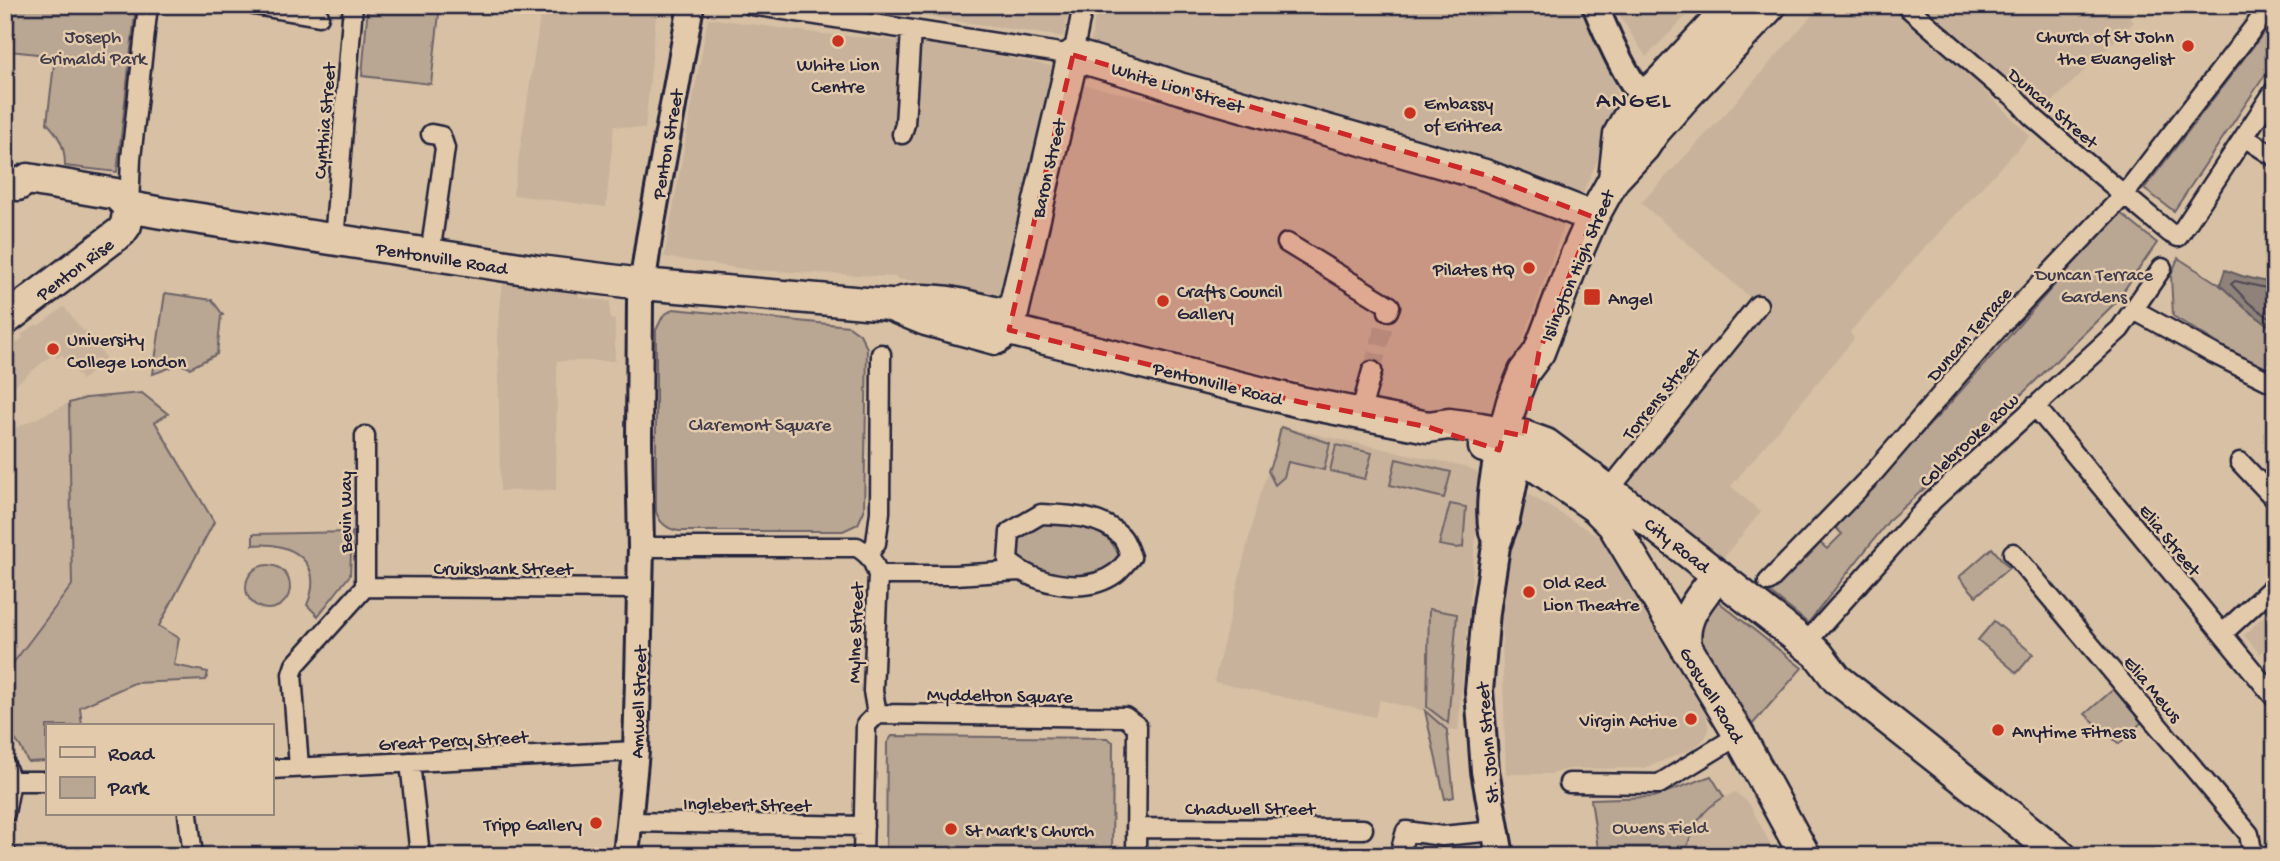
<svg xmlns="http://www.w3.org/2000/svg" width="2280" height="861" viewBox="0 0 2280 861" font-family="'Gochi Hand',sans-serif">
	<style>
		.built { fill: #c8b29b }
		.green { fill: #b9a693; stroke: #6e6467; stroke-width: 2 }
		.water { fill: #8f827a; stroke: #635c61; stroke-width: 2 }
		.lines { fill: none; stroke-linecap: round; stroke-linejoin: round }
		.shore { stroke: #4e4854; stroke-width: 2 }
		.street-tunnel { stroke: #b3a08f; stroke-width: 18; stroke-dasharray: 18 9; stroke-linecap: butt }
		.street-casing { stroke: #22223b; stroke-width: 23 }
		.secondary-casing { stroke: #22223b; stroke-width: 30 }
		.primary-casing { stroke: #22223b; stroke-width: 32 }
		.highway-casing { stroke: #22223b; stroke-width: 35 }
		.street { stroke: #e3caab; stroke-width: 18 }
		.secondary { stroke: #e3caab; stroke-width: 24 }
		.primary { stroke: #e3caab; stroke-width: 26 }
		.highway { stroke: #e3caab; stroke-width: 30 }
		.marked { fill: #cd2829; fill-opacity: 0.2; stroke: #cd2829; stroke-width: 5; stroke-dasharray: 14 9; stroke-linejoin: round }
		.poi-dot { fill: #c8321e; stroke: #e3caab; stroke-width: 2.5 }
		.labels { text-anchor: middle; stroke-width: 5; stroke-linejoin: round; paint-order: stroke }
		.park-label { font-size: 19px; fill: #403c4d; stroke: #e3caab }
		.poi-label { font-size: 19px; fill: #22223b; stroke: #e3caab; text-anchor: start }
		.street-label { font-size: 19px; fill: #22223b; stroke: #e3caab }
		.quarter-label { font-size: 23px; letter-spacing: 2px; fill: #22223b; stroke: #e3caab }
	</style>
	<rect width="100%" height="100%" fill="#d7c0a4"/>
	<filter id="ink" filterUnits="userSpaceOnUse"><feTurbulence type="fractalNoise" baseFrequency=".0143" numOctaves="2"/><feDisplacementMap in="SourceGraphic" scale="14" xChannelSelector="R" yChannelSelector="G"/><feConvolveMatrix kernelMatrix="1 2 1 2 8 2 1 2 1" color-interpolation-filters="sRGB"/></filter>
	<g filter="url(#ink)">
		<path class="built" d="M563,5L657,6L645,129L614,126L606,207L513,195L541,11L561,14Z
			M849,5H1069L1064,37Z
			M1097,5H1578L1615,83L1619,110L1579,202L1453,151L1090,46Z
			M1613,5H1697L1646,57Z
			M1821,5H1899L2030,136L1915,258L1850,332L1854,339L1731,486L1761,512L1723,558L1625,483L1761,307L1641,203L1726,113Z
			M1914,5H2139L2129,18L2134,22L2044,110L1931,14Z
			M708,18L823,34L929,43L1057,67L1031,169L1004,295L947,285L896,279V277L752,270L664,257Z
			M1080,84L1180,106L1360,157L1497,197L1565,222L1498,410L1481,426L1026,316Z
			M503,283L579,293V297L610,301V319L615,320V361H557L556,490L500,491L498,335L497,334Z
			M64,307L83,331L85,330L107,360L82,380L62,355L57,358L53,354L5,393V352L23,338L21,335L36,324L38,326Z
			M69,403L72,585L5,674V433Z
			M1281,427L1464,466L1476,471L1481,477L1458,731L1447,730L1425,711L1380,700L1375,717L1214,682L1259,496L1275,453Z
			M1515,493L1528,494L1616,547L1706,715L1709,730L1705,738L1695,748L1645,768L1569,769L1551,774H1506L1501,603Z
			M2269,611L2275,617V642L2260,654L2244,635Z
			M1735,792L1749,803L1776,856H1683L1697,821L1706,808Z"/>
		<path class="green" d="M5,5H136L117,172L65,166C65,148 60,136 47,123L55,56L10,51L5,85Z
			M368,5H440L431,84L362,76Z
			M2275,18V60L2174,211L2144,189Z
			M2119,212L2157,243L2115,303L1934,480L1891,518L1808,623L1769,592L1818,541L1827,549L1842,534L1833,525L1943,411Z
			M2178,258L2220,285L2245,308L2275,330V378L2173,316L2171,275Z
			M165,293L212,300L223,315L221,316L217,354L190,368L180,364L153,374Z
			M673,309L849,326L860,334L867,348L864,511L858,524L843,531H679C667,529 659,523 656,511V330L663,316Z
			M142,393L168,414L155,422L214,522L159,626L179,638L174,665L208,672L206,680L134,683L80,707L82,726H47V761L28,762L20,746L5,727V674L72,585L69,403L86,398Z
			M1281,427L1330,443L1324,470L1288,462L1284,477L1275,485L1268,471L1275,453Z
			M1336,445L1372,453L1365,479L1330,471Z
			M1396,459L1451,472L1444,498L1390,485Z
			M1450,504L1466,507L1463,547L1456,548L1439,545Z
			M1043,522C1075,522 1105,522 1119,556L1110,570L1087,579L1036,573L1019,558L1016,543L1023,531Z
			M352,532L350,575L318,616L307,605C325,563 293,541 253,545V534Z
			M1992,548L2009,568L1976,596L1959,577Z
			M246 587a22 22 0 1 1 44 0a22 22 0 1 1-44 0Z
			M1710,595L1802,668L1751,726L1699,640L1698,620Z
			M1429,609L1457,614L1448,723L1427,707Z
			M1994,621L2033,654L2017,673L1978,640Z
			M2115,688L2143,721L2119,744L2085,714Z
			M1425,711L1447,730L1454,797L1445,799Z
			M892,736L1107,738L1113,742L1112,856H886L887,743Z
			M1711,776L1724,797C1696,814 1695,827 1683,856H1599L1591,799L1653,797Z"/>
		<path class="water" d="M2225,270L2242,276L2275,284V330L2245,308L2220,285Z"/>
		<g class="lines">
			<path class="shore" d="M2275,290L2235,281L2231,284L2249,303L2275,322"/>
			<path class="street-tunnel" d="M1372,371L1388,311"/>
			<g class="street-casing">
				<path id="street" d="M254,5L319,16
					M751,5L1073,55L1083,5
					M1905,5L2002,89C2016,94 2023,109 2034,118C2079,157 2124,195 2170,233L2178,237L2275,90
					M902,134L905,124L911,31
					M2244,137L2275,157
					M129,207L131,158L148,5
					M334,241L353,5
					M1287,243L1390,306L1388,311
					M430,255L445,148L441,136L431,134
					M2134,310L2214,354L2275,384
					M2035,406L2275,698
					M1360,414L1372,371
					M2240,462L2275,499
					M1604,496L1758,305
					M1041,514C1067,515 1101,515 1121,536C1126,541 1128,550 1131,557C1126,562 1122,568 1116,573C1085,596 1034,584 1008,561L1010,532Z
					M641,547H857C870,555 873,560 878,575L873,691L877,714
					M2013,553L2249,834L2253,856
					M869,554L876,543L880,512L881,354
					M878,575H955L1019,571
					M1768,582L1870,477L2001,325L2124,195L2271,5
					M365,587L640,589
					M365,587V436
					M2223,633L2275,585
					M1805,644L1933,500L2120,329L2162,268
					M410,762L420,856
					M5,765L11,781L5,813
					M299,767L292,674L295,665L365,587
					M271,769L636,751
					M11,781H47
					M1569,783L1659,784L1739,735
					M188,814L193,856
					M630,822L864,826
					M1136,828L1363,829
					M5,853L8,856
					M863,856L866,725L877,714L1125,717L1137,726L1136,856
					M1399,856L1406,831L1442,836L1495,831"/>
			</g>
			<g class="secondary-casing">
				<path id="secondary" d="M1595,5C1608,37 1629,87 1654,109
					M626,856L636,751L638,679L641,547L639,441L640,300L649,239L691,5"/>
			</g>
			<g class="primary-casing">
				<path id="primary" d="M1493,532C1488,505 1494,477 1499,450
					M1500,856L1485,771L1479,691L1486,612L1496,546L1506,519L1519,455"/>
			</g>
			<g class="highway-casing">
				<path id="highway" d="M1614,179L1619,134L1626,121L1642,98L1663,79L1732,5
					M5,183L18,185L28,179L116,194L129,207L162,213L539,271L642,284L889,305L926,320L996,339L1009,330
					M902,302C933,295 971,307 1002,314L1009,330
					M5,320L121,232L126,225L129,207
					M1009,330L1300,402L1428,427L1449,424L1480,428L1524,436L1546,444L1619,498L1818,654L1837,679L2061,856
					M1009,330L1073,55L1151,78L1179,88L1485,175L1593,217
					M1484,447L1519,455L1595,507L1613,525L1739,735L1805,856
					M1499,450L1512,402L1524,372L1539,352L1576,255L1593,217L1614,179L1644,147L1654,132L1685,97L1771,5
					M1687,650C1679,619 1700,598 1718,575"/>
			</g>
			<use href="#street" class="street"/>
			<use href="#secondary" class="secondary"/>
			<use href="#primary" class="primary"/>
			<use href="#highway" class="highway"/>
		</g>
	</g>
	<path class="marked" d="M1073,55L1485,175L1593,217L1539,352L1524,436L1504,432L1499,450L1428,427L1300,402L1009,330Z"/>
	<g class="poi-dot">
		<circle cx="838" cy="41" r="7"/>
		<circle cx="2188" cy="46" r="7"/>
		<circle cx="1410" cy="113" r="7"/>
		<circle cx="1529" cy="268" r="7"/>
		<rect x="1583" y="288" width="18" height="18" rx="3.5"/>
		<circle cx="1163" cy="301" r="7"/>
		<circle cx="53" cy="349" r="7"/>
		<circle cx="1529" cy="592" r="7"/>
		<circle cx="1691" cy="719" r="7"/>
		<circle cx="1998" cy="730" r="7"/>
		<circle cx="596" cy="823" r="7"/>
		<circle cx="951" cy="829" r="7"/>
	</g>
	<g class="labels">
		<g class="park-label">
			<text x="93" y="42">Joseph<tspan x="93" dy="22">Grimaldi Park</tspan></text>
			<text x="2094" y="280">Duncan Terrace<tspan x="2094" dy="22">Gardens</tspan></text>
			<text x="760" y="430">Claremont Square</text>
			<text x="1660" y="833">Owens Field</text>
		</g>
		<g class="poi-label">
			<text x="2174" y="42" text-anchor="end">Church of St John<tspan x="2174" dy="22">the Evangelist</tspan></text>
			<text x="838" y="70" text-anchor="middle">White Lion<tspan x="838" dy="22">Centre</tspan></text>
			<text x="1424" y="109">Embassy<tspan x="1424" dy="22">of Eritrea</tspan></text>
			<text x="1515" y="275" text-anchor="end">Pilates HQ</text>
			<text x="1177" y="297">Crafts Council<tspan x="1177" dy="22">Gallery</tspan></text>
			<text x="1608" y="304">Angel</text>
			<text x="67" y="345">University<tspan x="67" dy="22">College London</tspan></text>
			<text x="1543" y="588">Old Red<tspan x="1543" dy="22">Lion Theatre</tspan></text>
			<text x="1677" y="726" text-anchor="end">Virgin Active</text>
			<text x="2012" y="737">Anytime Fitness</text>
			<text x="582" y="830" text-anchor="end">Tripp Gallery</text>
			<text x="965" y="836">St Mark's Church</text>
		</g>
		<g class="street-label">
			<text transform="translate(1178 86) rotate(17)" y="7">White Lion Street</text>
			<text transform="translate(2054 107) rotate(41)" y="7">Duncan Street</text>
			<text transform="translate(323 121) rotate(-85)" y="7">Cynthia Street</text>
			<text transform="translate(666 144) rotate(-80)" y="7">Penton Street</text>
			<text transform="translate(1047 168) rotate(-77)" y="7">Baron Street</text>
			<text transform="translate(442 257) rotate(9)" y="7">Pentonville Road</text>
			<text transform="translate(1576 265) rotate(-67)" y="7">Islington High Street</text>
			<text transform="translate(74 268) rotate(-37)" y="7">Penton Rise</text>
			<text transform="translate(1968 333) rotate(-49)" y="7">Duncan Terrace</text>
			<text transform="translate(1218 382) rotate(14)" y="7">Pentonville Road</text>
			<text transform="translate(1660 393) rotate(-51)" y="7">Torrens Street</text>
			<text transform="translate(1968 439) rotate(-43)" y="7">Colebrooke Row</text>
			<text transform="translate(344 512) rotate(-90)" y="7">Bevin Way</text>
			<text transform="translate(2171 539) rotate(51)" y="7">Elia Street</text>
			<text transform="translate(1678 544) rotate(38)" y="7">City Road</text>
			<text x="503" y="574">Cruikshank Street</text>
			<text transform="translate(854 633) rotate(-88)" y="7">Mylne Street</text>
			<text transform="translate(2154 688) rotate(50)" y="7">Elia Mews</text>
			<text transform="translate(1000 694) rotate(1)" y="7">Myddelton Square</text>
			<text transform="translate(1713 694) rotate(59)" y="7">Goswell Road</text>
			<text transform="translate(637 702) rotate(-88)" y="7">Amwell Street</text>
			<text transform="translate(453 739) rotate(-3)" y="7">Great Percy Street</text>
			<text transform="translate(1486 743) rotate(-95)" y="7">St. John Street</text>
			<text transform="translate(747 803) rotate(1)" y="7">Inglebert Street</text>
			<text x="1250" y="814">Chadwell Street</text>
		</g>
		<g class="quarter-label">
			<text x="1634" y="107">ANGEL</text>
		</g>
	</g>
	<rect width="2280" height="861" fill="none" stroke="#e3caab" stroke-width="28"/>
	<rect x="14" y="14" width="2252" height="833" fill="none" stroke="#22223b" stroke-width="2.5" filter="url(#ink)"/>
	<rect x="46" y="724" width="228" height="91" fill="#e3caab" stroke="#96877e" stroke-width="2"/>
	<rect x="60" y="747" width="35" height="10" fill="#e3caab" stroke="#96877e" stroke-width="2"/>
	<text x="108" y="760" font-size="21" fill="#22223b">Road</text>
	<rect x="60" y="777" width="35" height="21" fill="#b9a693" stroke="#96877e" stroke-width="2"/>
	<text x="108" y="794" font-size="21" fill="#22223b">Park</text>
</svg>
